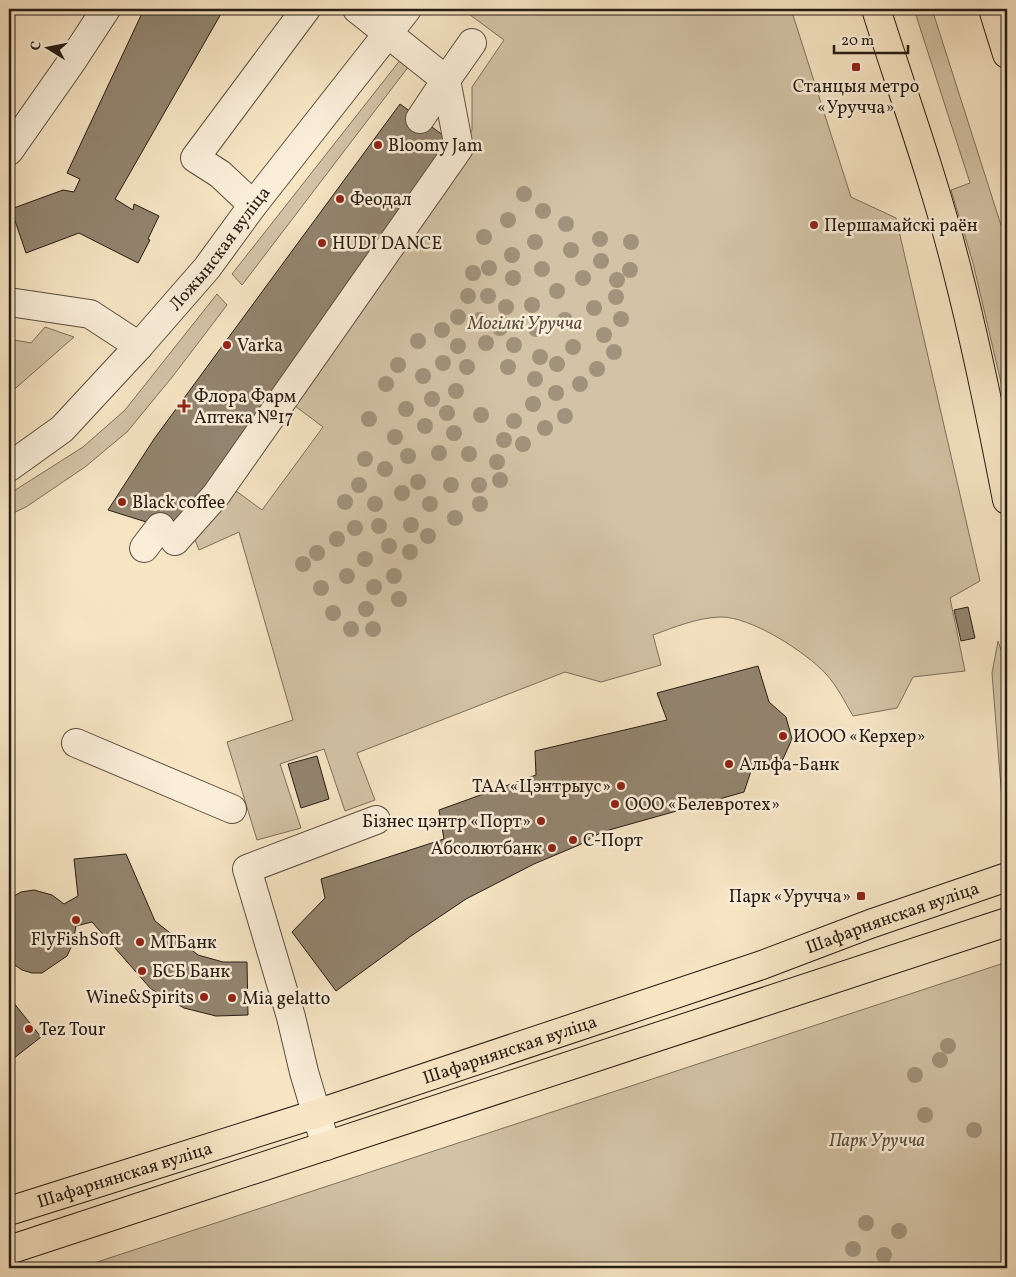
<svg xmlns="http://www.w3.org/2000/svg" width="1016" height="1277" viewBox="0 0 1016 1277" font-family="Vollkorn,serif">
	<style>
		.green { fill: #d3c3a6; stroke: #7c705d }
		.building { fill: #938570; stroke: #261c14 }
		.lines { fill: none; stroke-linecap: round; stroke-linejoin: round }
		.minor-casing { stroke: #5a4e40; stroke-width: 30 }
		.major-casing { stroke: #261c14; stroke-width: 30 }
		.highway-casing { stroke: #261c14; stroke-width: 30 }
		.minor { stroke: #faeed9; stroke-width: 28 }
		.major { stroke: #f7e5c4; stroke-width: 28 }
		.highway { stroke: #f7e5c4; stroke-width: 28 }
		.tree { fill: #a1927b }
		.poi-dot { fill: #8f2418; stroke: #faeed9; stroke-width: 2 }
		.labels { text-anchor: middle; stroke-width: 5; stroke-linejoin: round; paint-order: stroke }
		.poi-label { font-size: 18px; fill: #261c14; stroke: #faeed9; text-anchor: start }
		.street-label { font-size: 18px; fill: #261c14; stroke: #faeed9 }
		.park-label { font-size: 18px; font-style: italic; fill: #5a4e40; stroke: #faeed9 }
	</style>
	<rect width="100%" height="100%" fill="#f7e5c4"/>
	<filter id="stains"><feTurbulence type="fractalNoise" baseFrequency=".004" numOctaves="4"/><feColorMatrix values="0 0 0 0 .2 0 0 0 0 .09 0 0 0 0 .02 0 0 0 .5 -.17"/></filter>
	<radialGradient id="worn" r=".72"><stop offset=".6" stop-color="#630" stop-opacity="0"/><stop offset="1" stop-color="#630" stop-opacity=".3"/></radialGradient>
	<path class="green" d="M468,9H791L851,197L896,218L980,581L950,598L965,671L913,677L897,708L853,716C845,702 837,686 826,674C806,652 750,616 720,617C696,618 675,627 653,635L661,665L601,682L565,672L357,753L375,800L345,811L324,749L280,764L301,828L257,840L227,742L293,720L239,532L199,550L195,540L232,488L262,510L323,427L291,403L454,168L472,130V87L504,40L466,12Z
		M914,9H932L1007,244V408L973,263L951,190L970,183Z
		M401,59L409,66L242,285L232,274Z
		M217,294L227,305L173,376L127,432L85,467L26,507L9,515V494L83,447L125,410Z
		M45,327L74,337L9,394V339L31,343Z
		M998,641L1007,668V811L1003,813L992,673Z
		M1007,962V1268H79Z"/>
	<path class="building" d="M144,9H233L222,12L115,199L133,210L134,204L159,216L148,239L150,240L138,263L79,233L26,253L11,209L63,190L74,192L80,179L67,173Z
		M400,104L454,143L175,531L108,510L154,439Z
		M968,607L975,638L961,641L954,610Z
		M758,666L769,702L786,717L792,739L783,759L770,771H751L744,792L602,832L579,845L534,864L466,899L411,936L336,991L292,932L325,898L321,879L444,839L439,810L536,775L535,751L667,720L657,693Z
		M317,756L329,799L301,808L288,764Z
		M126,854L155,921L198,955L223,962H247L248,1015L216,1016L184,1008L151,989L92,922L76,926L73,943L67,956L42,973H32L22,970L9,961V899L21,892L34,890L52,895L64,904L78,896L74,859Z
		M9,997L41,1037L9,1062Z"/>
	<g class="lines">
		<g class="minor-casing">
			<g id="minor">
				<path d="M357,9L446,80L472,43"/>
				<path d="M420,119L446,80"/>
				<path d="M9,151L70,64L106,9"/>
				<path d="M253,205L220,174L195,158L306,9"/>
				<path d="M9,302L90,314L139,346"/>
				<path id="s1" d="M9,467L62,429L139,346L207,268L253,205L407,9"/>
				<path d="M175,541L216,495L459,148L446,80"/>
				<path d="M144,548L160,527"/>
				<path d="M76,743L232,809"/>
				<path d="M326,1146L304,1072L291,1017L247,869L376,820"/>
			</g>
		</g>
		<g class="major-casing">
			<g id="major">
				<path d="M876,9C903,94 934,179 956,266C976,343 992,422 1007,500"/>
				<path id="s2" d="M9,1211L316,1114L762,965L870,924L1007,877"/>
				<path d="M9,1250L1007,922"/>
			</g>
		</g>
		<g class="highway-casing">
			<path id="highway" d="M993,9L1007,54"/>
		</g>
		<use href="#minor" class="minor"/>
		<use href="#major" class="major"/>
		<use href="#highway" class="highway"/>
	</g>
	<g class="tree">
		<circle cx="524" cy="194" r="8"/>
		<circle cx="543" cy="211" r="8"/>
		<circle cx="508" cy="220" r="8"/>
		<circle cx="566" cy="224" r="8"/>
		<circle cx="484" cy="237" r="8"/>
		<circle cx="600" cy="239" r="8"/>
		<circle cx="535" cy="242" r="8"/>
		<circle cx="631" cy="242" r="8"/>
		<circle cx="571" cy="250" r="8"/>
		<circle cx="512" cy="255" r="8"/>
		<circle cx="601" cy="261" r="8"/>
		<circle cx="489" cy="268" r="8"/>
		<circle cx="542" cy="269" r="8"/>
		<circle cx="630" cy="270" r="8"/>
		<circle cx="473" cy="273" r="8"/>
		<circle cx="513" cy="278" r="8"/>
		<circle cx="583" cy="278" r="8"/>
		<circle cx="617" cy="280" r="8"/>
		<circle cx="557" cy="291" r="8"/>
		<circle cx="468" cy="296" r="8"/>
		<circle cx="488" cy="296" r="8"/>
		<circle cx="616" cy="297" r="8"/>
		<circle cx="532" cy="305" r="8"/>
		<circle cx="506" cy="307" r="8"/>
		<circle cx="594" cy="308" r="8"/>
		<circle cx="458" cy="317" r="8"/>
		<circle cx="621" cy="319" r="8"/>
		<circle cx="480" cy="320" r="8"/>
		<circle cx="565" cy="320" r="8"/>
		<circle cx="500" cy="328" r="8"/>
		<circle cx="536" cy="329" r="8"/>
		<circle cx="442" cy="330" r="8"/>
		<circle cx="604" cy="335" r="8"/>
		<circle cx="418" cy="341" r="8"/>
		<circle cx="486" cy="343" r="8"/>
		<circle cx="514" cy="345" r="8"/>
		<circle cx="458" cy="346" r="8"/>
		<circle cx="573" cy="347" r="8"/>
		<circle cx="614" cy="352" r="8"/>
		<circle cx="540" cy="357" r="8"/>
		<circle cx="443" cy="363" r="8"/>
		<circle cx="557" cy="364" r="8"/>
		<circle cx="398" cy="365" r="8"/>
		<circle cx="467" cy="367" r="8"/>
		<circle cx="508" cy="367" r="8"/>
		<circle cx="597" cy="369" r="8"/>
		<circle cx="423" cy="376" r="8"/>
		<circle cx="535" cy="379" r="8"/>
		<circle cx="386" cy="384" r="8"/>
		<circle cx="580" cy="384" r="8"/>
		<circle cx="456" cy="391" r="8"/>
		<circle cx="556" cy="393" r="8"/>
		<circle cx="432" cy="399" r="8"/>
		<circle cx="533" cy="404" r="8"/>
		<circle cx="406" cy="409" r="8"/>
		<circle cx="447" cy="413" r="8"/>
		<circle cx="481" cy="415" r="8"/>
		<circle cx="565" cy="416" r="8"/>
		<circle cx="369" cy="419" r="8"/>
		<circle cx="514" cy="421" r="8"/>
		<circle cx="425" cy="426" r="8"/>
		<circle cx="545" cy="428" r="8"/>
		<circle cx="454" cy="433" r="8"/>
		<circle cx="395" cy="437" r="8"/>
		<circle cx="504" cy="440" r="8"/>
		<circle cx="523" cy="444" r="8"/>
		<circle cx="439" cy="453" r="8"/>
		<circle cx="469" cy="454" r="8"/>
		<circle cx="408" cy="456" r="8"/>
		<circle cx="365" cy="459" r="8"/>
		<circle cx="497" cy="462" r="8"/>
		<circle cx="385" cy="469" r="8"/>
		<circle cx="500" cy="480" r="8"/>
		<circle cx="418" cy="482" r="8"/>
		<circle cx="359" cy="485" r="8"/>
		<circle cx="451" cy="485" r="8"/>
		<circle cx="479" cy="485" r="8"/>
		<circle cx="402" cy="493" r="8"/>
		<circle cx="345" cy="502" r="8"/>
		<circle cx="375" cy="504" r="8"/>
		<circle cx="430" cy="504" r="8"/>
		<circle cx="480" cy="504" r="8"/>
		<circle cx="455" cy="518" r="8"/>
		<circle cx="411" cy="525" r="8"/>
		<circle cx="379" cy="526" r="8"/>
		<circle cx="355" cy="528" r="8"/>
		<circle cx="428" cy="536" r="8"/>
		<circle cx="337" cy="539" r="8"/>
		<circle cx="389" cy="546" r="8"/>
		<circle cx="410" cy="552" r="8"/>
		<circle cx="317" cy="553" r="8"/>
		<circle cx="365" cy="559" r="8"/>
		<circle cx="303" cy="564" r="8"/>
		<circle cx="347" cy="576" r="8"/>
		<circle cx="394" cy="576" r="8"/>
		<circle cx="374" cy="587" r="8"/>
		<circle cx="321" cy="588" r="8"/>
		<circle cx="399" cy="599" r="8"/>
		<circle cx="366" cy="609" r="8"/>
		<circle cx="333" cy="613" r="8"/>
		<circle cx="351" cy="629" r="8"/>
		<circle cx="373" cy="629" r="8"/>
		<circle cx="948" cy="1046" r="8"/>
		<circle cx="940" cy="1060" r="8"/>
		<circle cx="915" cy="1075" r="8"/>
		<circle cx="925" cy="1115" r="8"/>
		<circle cx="974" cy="1130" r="8"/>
		<circle cx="866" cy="1223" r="8"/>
		<circle cx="899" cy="1231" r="8"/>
		<circle cx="853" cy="1249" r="8"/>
		<circle cx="884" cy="1255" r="8"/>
	</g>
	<g class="poi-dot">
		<rect x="851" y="62" width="10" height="10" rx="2.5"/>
		<circle cx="378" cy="145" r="5"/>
		<circle cx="340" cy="199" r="5"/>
		<circle cx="814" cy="225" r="5"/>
		<circle cx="322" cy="243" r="5"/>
		<circle cx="227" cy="345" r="5"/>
		<path d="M181.5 398.5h5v5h5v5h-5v5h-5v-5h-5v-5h5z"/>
		<circle cx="122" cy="502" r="5"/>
		<circle cx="783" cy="736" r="5"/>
		<circle cx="729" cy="764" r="5"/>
		<circle cx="621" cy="786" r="5"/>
		<circle cx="615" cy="804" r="5"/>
		<circle cx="541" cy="821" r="5"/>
		<circle cx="573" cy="840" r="5"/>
		<circle cx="552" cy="848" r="5"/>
		<rect x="856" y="891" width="10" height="10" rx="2.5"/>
		<circle cx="76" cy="920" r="5"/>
		<circle cx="140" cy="942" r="5"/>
		<circle cx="142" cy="971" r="5"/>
		<circle cx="204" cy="997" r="5"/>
		<circle cx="232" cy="998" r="5"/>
		<circle cx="29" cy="1029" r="5"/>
	</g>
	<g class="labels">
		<g class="poi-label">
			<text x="856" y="92" text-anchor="middle">Станцыя метро<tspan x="856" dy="21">«Уручча»</tspan></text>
			<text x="388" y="151">Bloomy Jam</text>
			<text x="350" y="205">Феодал</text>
			<text x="824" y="231">Першамайскі раён</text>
			<text x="332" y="249">HUDI DANCE</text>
			<text x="237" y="351">Varka</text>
			<text x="194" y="402">Флора Фарм<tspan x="194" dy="21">Аптека №17</tspan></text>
			<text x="132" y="508">Black coffee</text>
			<text x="793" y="742">ИООО «Керхер»</text>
			<text x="739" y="770">Альфа-Банк</text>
			<text x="611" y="792" text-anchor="end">ТАА «Цэнтрыус»</text>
			<text x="625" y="810">ООО «Белевротех»</text>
			<text x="531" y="827" text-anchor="end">Бізнес цэнтр «Порт»</text>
			<text x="583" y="846">С-Порт</text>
			<text x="542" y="854" text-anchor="end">Абсолютбанк</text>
			<text x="851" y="902" text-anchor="end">Парк «Уручча»</text>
			<text x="76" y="945" text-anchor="middle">FlyFishSoft</text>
			<text x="150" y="948">МТБанк</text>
			<text x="152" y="977">БСБ Банк</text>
			<text x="194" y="1003" text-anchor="end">Wine&amp;Spirits</text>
			<text x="242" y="1004">Mia gelatto</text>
			<text x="39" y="1035">Tez Tour</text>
		</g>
		<g class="street-label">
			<text dy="6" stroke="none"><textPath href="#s1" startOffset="305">Ложынская вуліца</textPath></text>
			<text dy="6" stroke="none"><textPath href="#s2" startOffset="931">Шафарнянская вуліца</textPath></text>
			<text dy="6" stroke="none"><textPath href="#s2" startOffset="526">Шафарнянская вуліца</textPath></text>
			<text dy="6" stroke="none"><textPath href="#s2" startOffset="121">Шафарнянская вуліца</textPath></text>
		</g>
		<g class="park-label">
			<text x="525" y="329">Могілкі Уручча</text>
			<text x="877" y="1146">Парк Уручча</text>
		</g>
	</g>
	<rect width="1016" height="1277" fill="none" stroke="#f7e5c4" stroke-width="30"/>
	<rect x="10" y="10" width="996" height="1257" fill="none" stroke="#261c14" stroke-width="2.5"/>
	<rect x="15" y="15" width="986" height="1247" fill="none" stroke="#261c14"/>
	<g transform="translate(48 48) rotate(280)" stroke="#faeed9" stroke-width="4" paint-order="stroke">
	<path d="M0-4L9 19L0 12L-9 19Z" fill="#261c14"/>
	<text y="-8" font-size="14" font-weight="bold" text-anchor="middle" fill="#261c14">С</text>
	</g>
	<path d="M834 45v8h74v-8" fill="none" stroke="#261c14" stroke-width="2.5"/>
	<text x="841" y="45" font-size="15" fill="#261c14" stroke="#faeed9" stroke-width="4" paint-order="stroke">20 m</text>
	<rect width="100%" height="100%" filter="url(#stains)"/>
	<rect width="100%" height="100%" fill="url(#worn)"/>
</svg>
